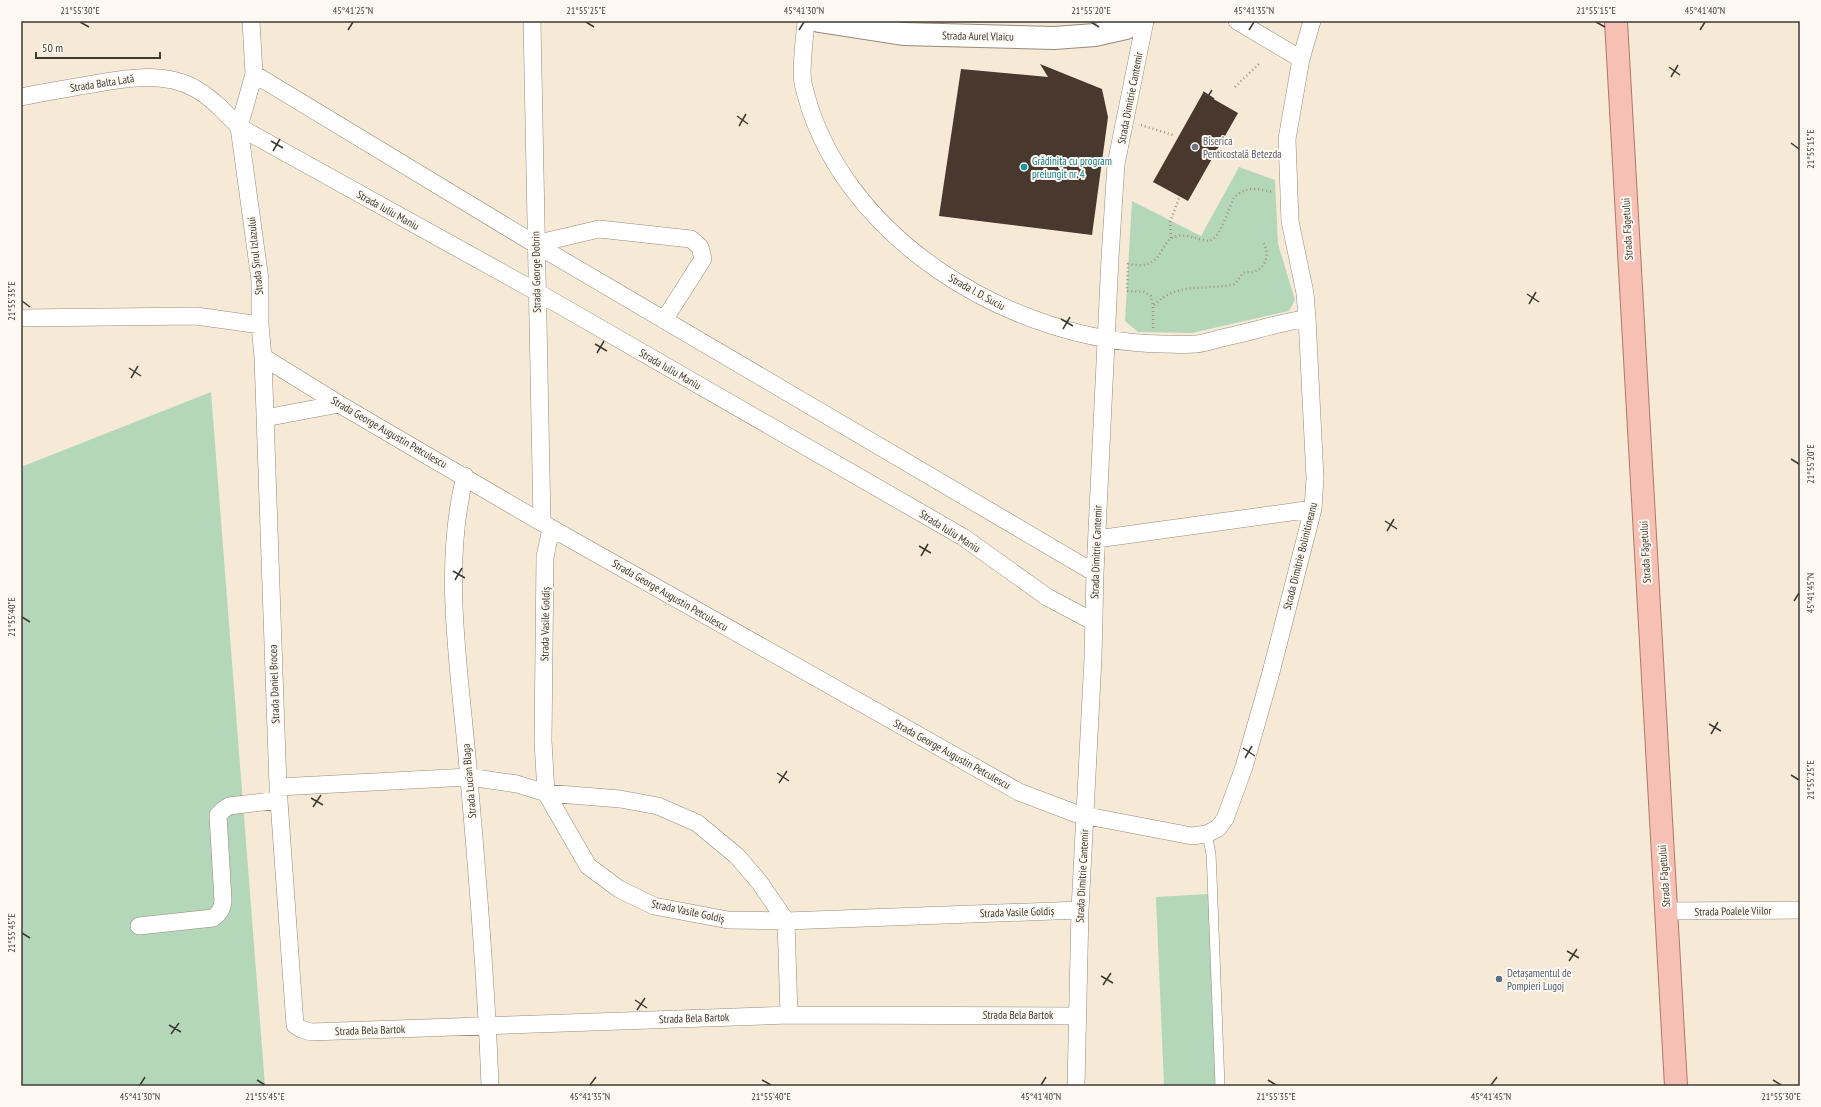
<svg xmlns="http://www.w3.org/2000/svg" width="1821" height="1107" viewBox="0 0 1821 1107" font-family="'PT Sans Narrow',sans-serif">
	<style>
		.green { fill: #b4d7ba }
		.building { fill: #49382e }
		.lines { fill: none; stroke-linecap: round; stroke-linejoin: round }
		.lane-casing { stroke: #958a78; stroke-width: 10 }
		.street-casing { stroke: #958a78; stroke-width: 18 }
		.secondary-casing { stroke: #958a78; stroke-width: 24 }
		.primary-casing { stroke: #b27667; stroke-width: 24 }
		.path { stroke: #9b9385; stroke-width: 2.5; stroke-dasharray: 1 3; stroke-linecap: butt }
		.lane { stroke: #fff; stroke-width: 9 }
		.street { stroke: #fff; stroke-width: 17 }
		.secondary { stroke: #fff; stroke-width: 22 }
		.primary { stroke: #f7c0b5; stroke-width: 22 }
		.ticks { fill: none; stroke: #3e3a32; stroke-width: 1.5 }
		.worship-dot { fill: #6b7280; stroke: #fdf8f1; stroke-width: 1.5 }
		.culture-dot { fill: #0f9aa8; stroke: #fdf8f1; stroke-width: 1.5 }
		.service-dot { fill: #5c6f8a; stroke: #fdf8f1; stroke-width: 1.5 }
		.labels { text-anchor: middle; stroke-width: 4; stroke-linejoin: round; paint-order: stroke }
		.street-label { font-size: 11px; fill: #3e3a32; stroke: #fdf8f1 }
		.worship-label { font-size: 11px; fill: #5b616d; stroke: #fdf8f1; text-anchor: start }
		.culture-label { font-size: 11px; fill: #0d838f; stroke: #fdf8f1; text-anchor: start }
		.service-label { font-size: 11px; fill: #4e5e75; stroke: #fdf8f1; text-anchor: start }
		.neatline { fill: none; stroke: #3e3a32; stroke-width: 1.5 }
		.ticks-label { font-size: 10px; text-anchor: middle; fill: #3e3a32 }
	</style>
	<rect width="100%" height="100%" fill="#f6ead7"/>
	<path class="green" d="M1239,167L1275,180L1278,244L1295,300L1289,311L1192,333L1138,332L1125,321L1132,201L1201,236Z
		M211,392L265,1086H21V467Z
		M1208,894L1217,1086H1164L1156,897Z"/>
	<path class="building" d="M1040,64L1102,89L1108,117L1092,235L939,216L961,69L1048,77Z
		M1203,93L1238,113L1188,201L1153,182Z"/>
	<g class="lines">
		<g class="lane-casing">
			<path id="lane" d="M1207,834L1211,854L1212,876L1220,1086"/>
		</g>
		<g class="street-casing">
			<path id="street" d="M251,21L254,74L239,127L260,280V325L263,357L278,787L295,1025L301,1029L311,1032L789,1015L1078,1016
				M532,21L542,522
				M806,21C805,36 800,70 803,83C837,237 1012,342 1162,344C1173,344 1185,345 1196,344C1206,343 1217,339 1226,337C1253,331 1280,323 1307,318
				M1237,21L1301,59
				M254,74L535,244L1095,573
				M21,97C43,92 65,89 87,85C123,79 163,70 196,89C213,99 226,113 239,127L537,292L963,537L1047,597L1094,622
				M535,244L599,229L691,239L700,247L703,259L664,320
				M21,318L196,316L260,325
				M263,357L339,404L551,528L1019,792L1077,814L1192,836L1207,834L1218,828L1225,819L1244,767L1270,676L1313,509L1315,478L1307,318L1305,293L1290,221L1287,139L1301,59L1312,21
				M265,418L339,404
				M465,476C442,568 459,665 467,757C477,867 486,976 490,1086
				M551,528L545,557L543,741L546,793L588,866L619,889L654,906L728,920L786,921L1080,910
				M1097,539L1313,509
				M278,787L469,777L517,784L546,793L620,799L658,806L697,823L737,856L760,883L786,921L789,1015
				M1667,911L1800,910
				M139,926L213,918C220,913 222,909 223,901L218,815L223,810L229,806L279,800
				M1076,1086L1080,910L1093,658L1095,573L1110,258L1116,164L1145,21"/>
		</g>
		<g class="secondary-casing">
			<path id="secondary" d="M819,21L903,34L1054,38L1095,35L1126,28L1134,21"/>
		</g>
		<g class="primary-casing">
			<path id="primary" d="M1616,21L1676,1086"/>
		</g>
		<path class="path" d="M1235,87L1260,63
			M1141,125L1173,135
			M1171,238L1170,222L1179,198
			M1154,305C1178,281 1206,291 1235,284L1243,273C1247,271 1252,273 1256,271C1268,265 1269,252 1263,242
			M1153,328V306L1151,296L1144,292L1127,291L1128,264C1134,265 1142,266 1147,264C1163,260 1162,238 1178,236C1187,234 1199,240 1209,241C1221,238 1228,209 1234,198C1246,185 1258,189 1273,192"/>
		<use href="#lane" class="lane"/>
		<use href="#street" class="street"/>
		<use href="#secondary" class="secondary"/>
		<use href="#primary" class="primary"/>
	</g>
	<path class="ticks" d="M80,22L89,27M586,22L594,27M1091,22L1099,27M1596,22L1605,27M348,30L353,22M799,30L804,22M1249,30L1254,22M1700,30L1705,22M1669,67L1680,75M1671,77L1678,65M1203,92L1214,99M1205,101L1212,90M737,116L748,124M739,126L746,114M271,141L283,148M1791,143L1799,149M273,151L280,139M1527,294L1539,302M22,301L30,307M1529,304L1536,292M1061,319L1073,326M1063,329L1070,317M595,344L607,351M597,353L604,341M129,368L141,376M131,378L138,366M1791,459L1799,464M1385,521L1397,529M1387,531L1394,519M919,546L931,553M921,556L928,544M453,571L465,578M455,580L462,568M1794,601L1799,593M22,617L30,622M1709,724L1721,731M1711,734L1718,722M1243,748L1255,756M1245,758L1252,746M777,773L789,781M1791,775L1799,780M779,783L787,771M311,798L323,805M313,807L321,795M22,933L30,938M1567,951L1579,958M1569,961L1577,949M1101,976L1113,983M1103,985L1111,973M635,1000L647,1008M637,1010L645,998M169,1025L181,1032M171,1034L179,1023M257,1080L265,1085M762,1080L771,1085M1268,1080L1276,1085M1773,1080L1781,1085M140,1085L145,1077M590,1085L596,1077M1041,1085L1046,1077M1491,1085L1497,1077"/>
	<circle class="worship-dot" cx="1195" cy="147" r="4"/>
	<circle class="culture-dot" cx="1024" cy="167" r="4"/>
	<circle class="service-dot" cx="1499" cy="979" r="4"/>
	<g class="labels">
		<g class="street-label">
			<text transform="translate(978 36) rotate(1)" y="4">Strada Aurel Vlaicu</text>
			<text transform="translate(102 83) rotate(-9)" y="4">Strada Balta Lată</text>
			<text transform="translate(1130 98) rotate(-79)" y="4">Strada Dimitrie Cantemir</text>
			<text transform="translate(388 210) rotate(29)" y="4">Strada Iuliu Maniu</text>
			<text transform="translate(1627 229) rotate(-93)" y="4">Strada Făgetului</text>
			<text transform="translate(255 256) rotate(-96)" y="4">Strada Șirul Izlazului</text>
			<text transform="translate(536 272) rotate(-91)" y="4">Strada George Dobrin</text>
			<text transform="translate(977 292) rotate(29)" y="4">Strada I. D. Suciu</text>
			<text transform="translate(670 369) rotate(30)" y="4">Strada Iuliu Maniu</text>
			<text transform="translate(389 432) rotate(30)" y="4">Strada George Augustin Petculescu</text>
			<text transform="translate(950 531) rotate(32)" y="4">Strada Iuliu Maniu</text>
			<text transform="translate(1096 552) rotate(-88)" y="4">Strada Dimitrie Cantemir</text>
			<text transform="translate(1645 552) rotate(-93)" y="4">Strada Făgetului</text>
			<text transform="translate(1300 556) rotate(-76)" y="4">Strada Dimitrie Bolinitineanu</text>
			<text transform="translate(670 595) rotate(30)" y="4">Strada George Augustin Petculescu</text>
			<text transform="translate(545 624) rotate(-89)" y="4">Strada Vasile Goldiș</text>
			<text transform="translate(274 684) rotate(-92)" y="4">Strada Daniel Brocea</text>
			<text transform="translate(952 754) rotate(29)" y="4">Strada George Augustin Petculescu</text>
			<text transform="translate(469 781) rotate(-95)" y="4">Strada Lucian Blaga</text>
			<text transform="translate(1082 876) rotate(-87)" y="4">Strada Dimitrie Cantemir</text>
			<text transform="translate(1664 876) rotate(-94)" y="4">Strada Făgetului</text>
			<text transform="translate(688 911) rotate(12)" y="4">Strada Vasile Goldiș</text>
			<text transform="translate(1733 911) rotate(-1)" y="4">Strada Poalele Viilor</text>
			<text transform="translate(1017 912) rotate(-2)" y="4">Strada Vasile Goldiș</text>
			<text x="1018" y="1019">Strada Bela Bartok</text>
			<text transform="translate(694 1018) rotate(-2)" y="4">Strada Bela Bartok</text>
			<text transform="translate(370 1030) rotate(-2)" y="4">Strada Bela Bartok</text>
		</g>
		<g class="worship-label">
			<text x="1203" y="145">Biserica<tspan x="1203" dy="13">Penticostală Betezda</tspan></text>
		</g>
		<g class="culture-label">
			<text x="1032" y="165">Grădinița cu program<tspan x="1032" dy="13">prelungit nr. 4</tspan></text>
		</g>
		<g class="service-label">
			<text x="1507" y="977">Detașamentul de<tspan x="1507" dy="13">Pompieri Lugoj</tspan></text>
		</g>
	</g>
	<rect width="1821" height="1107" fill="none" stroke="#fdf8f1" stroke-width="44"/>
	<path d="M36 52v6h124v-6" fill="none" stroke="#3e3a32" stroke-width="2"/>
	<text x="42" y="52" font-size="12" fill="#3e3a32" stroke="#fdf8f1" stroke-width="3" paint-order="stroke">50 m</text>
	<rect x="22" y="22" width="1777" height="1063" class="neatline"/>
	<g class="ticks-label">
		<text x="80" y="14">21°55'30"E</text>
		<text x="353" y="14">45°41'25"N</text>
		<text x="586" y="14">21°55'25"E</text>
		<text x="804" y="14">45°41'30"N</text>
		<text x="1091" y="14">21°55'20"E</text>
		<text x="1254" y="14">45°41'35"N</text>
		<text x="1596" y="14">21°55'15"E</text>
		<text x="1705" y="14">45°41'40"N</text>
		<text transform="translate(1810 149) rotate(-90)" y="4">21°55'15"E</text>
		<text transform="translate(11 301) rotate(-90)" y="4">21°55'35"E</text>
		<text transform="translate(1810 464) rotate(-90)" y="4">21°55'20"E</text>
		<text transform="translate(1810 593) rotate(-90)" y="4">45°41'45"N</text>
		<text transform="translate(11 617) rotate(-90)" y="4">21°55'40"E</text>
		<text transform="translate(1810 780) rotate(-90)" y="4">21°55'25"E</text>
		<text transform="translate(11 933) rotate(-90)" y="4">21°55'45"E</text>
		<text x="140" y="1100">45°41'30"N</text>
		<text x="265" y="1100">21°55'45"E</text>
		<text x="590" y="1100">45°41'35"N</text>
		<text x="771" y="1100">21°55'40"E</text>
		<text x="1041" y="1100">45°41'40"N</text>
		<text x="1276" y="1100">21°55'35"E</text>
		<text x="1491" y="1100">45°41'45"N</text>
		<text x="1781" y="1100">21°55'30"E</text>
	</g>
</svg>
